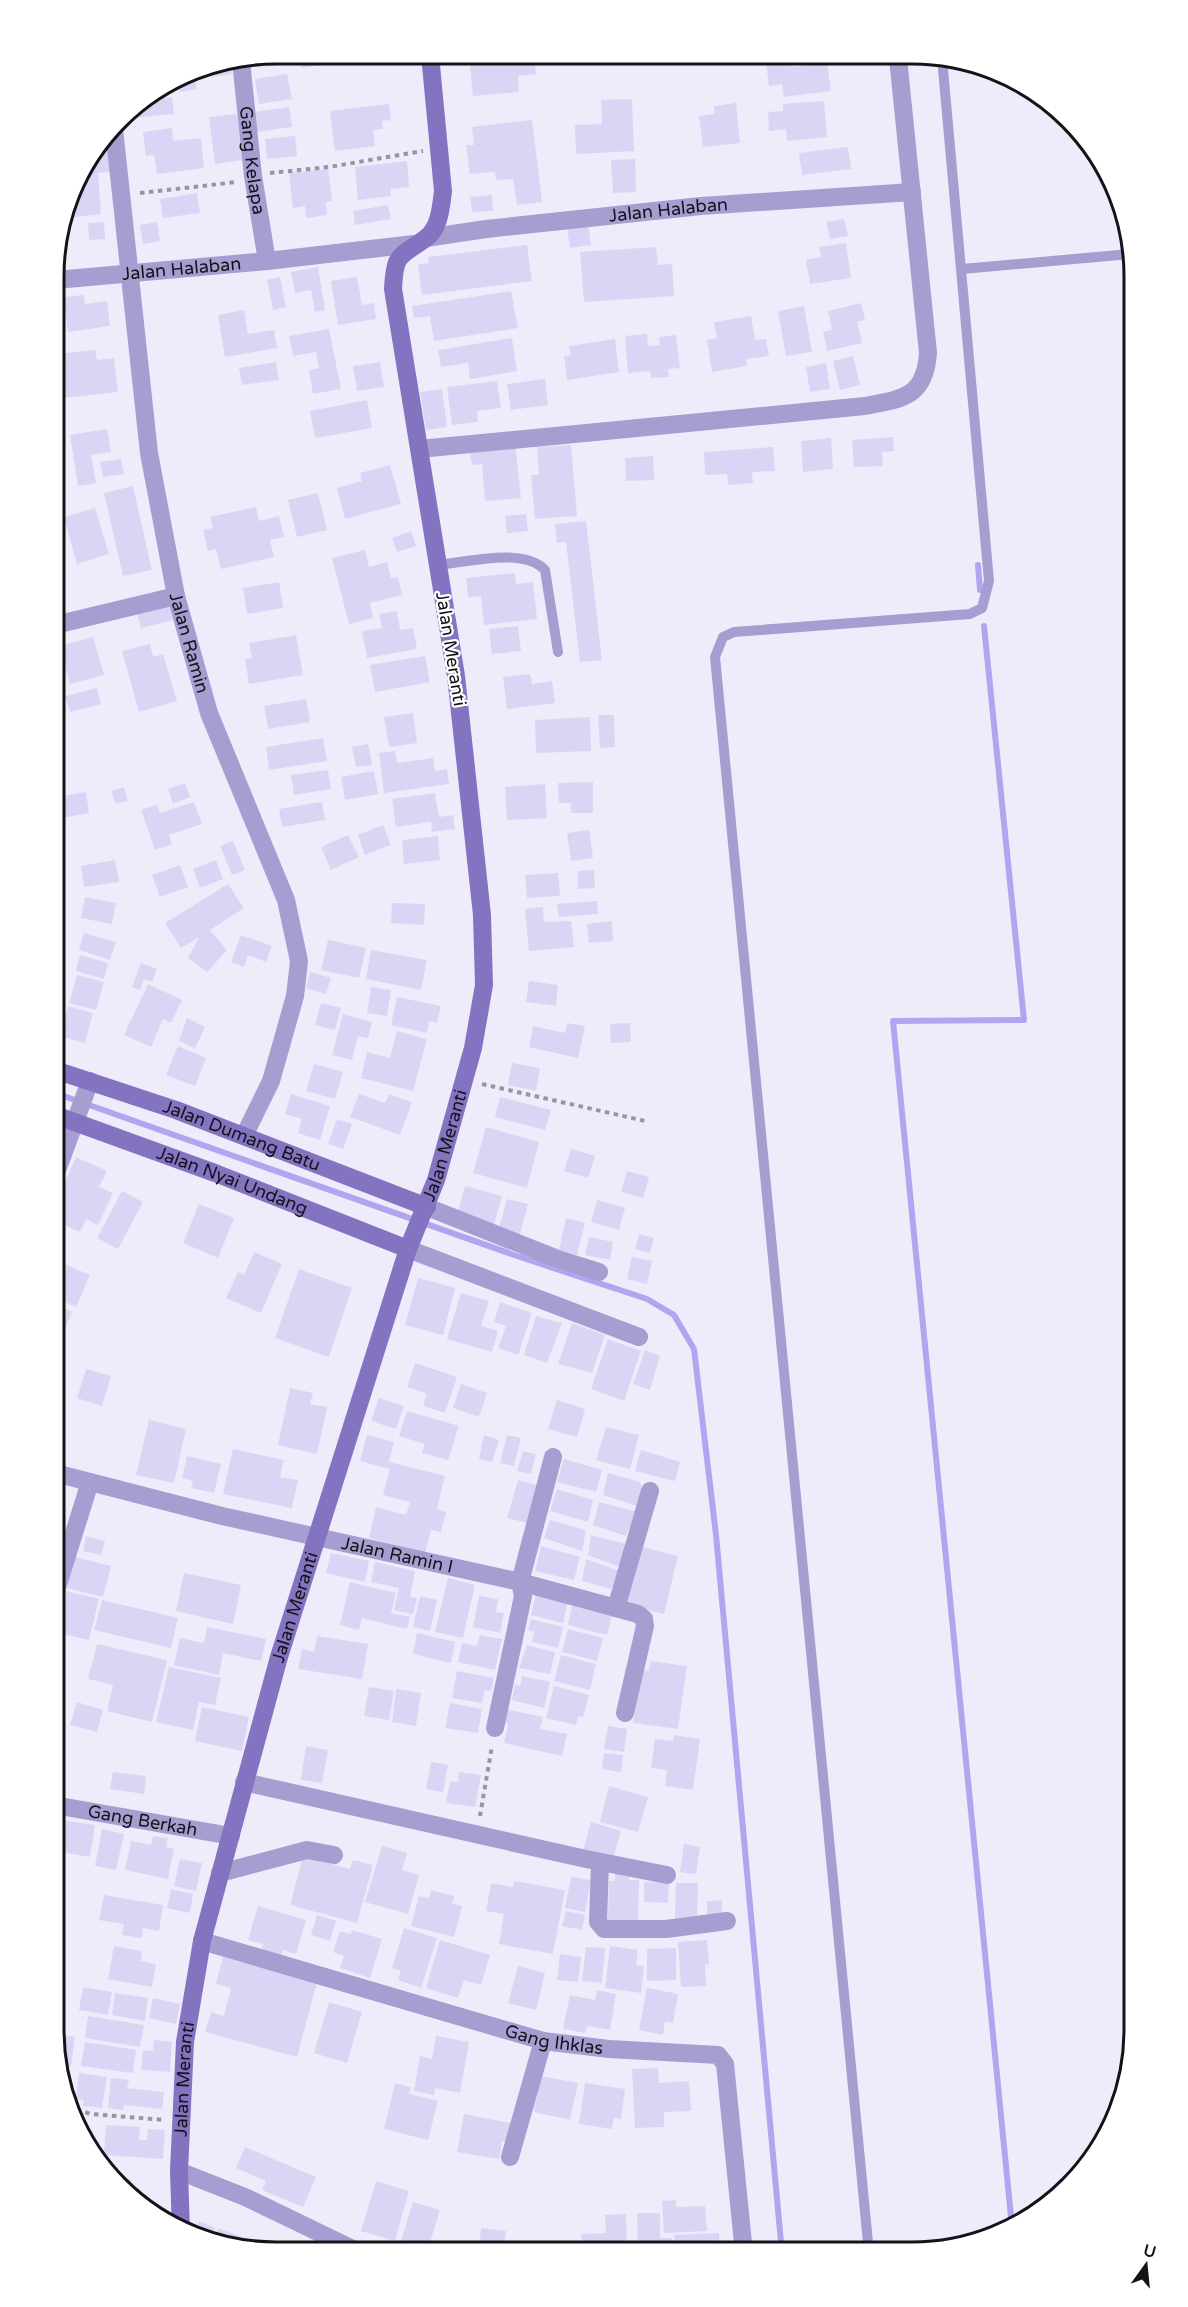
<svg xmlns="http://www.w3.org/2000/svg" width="1188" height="2307" viewBox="0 0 1188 2307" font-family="'Varela Round',sans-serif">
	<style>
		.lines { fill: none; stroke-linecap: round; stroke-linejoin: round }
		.stream { stroke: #b3a4f0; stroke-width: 6 }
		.building { fill: #dad5f5 }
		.path { stroke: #9796a0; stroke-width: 4; stroke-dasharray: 4.5 4.5; stroke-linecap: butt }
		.lane { stroke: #a69dd1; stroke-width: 10 }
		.street { stroke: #a69dd1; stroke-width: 18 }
		.secondary { stroke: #8473c0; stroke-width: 18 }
		.labels { text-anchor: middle; stroke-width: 4.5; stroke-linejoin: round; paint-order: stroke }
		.street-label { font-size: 18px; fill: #141318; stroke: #fff }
		.rim { fill: none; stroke: #141318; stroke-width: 3 }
	</style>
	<rect width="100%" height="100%" fill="#eeecfa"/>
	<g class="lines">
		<path class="stream" d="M978,565L980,590
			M984,626L1024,1020L893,1021L1012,2227
			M55,1093L517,1256L647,1299L674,1315L694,1349L716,1535L782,2253"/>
	</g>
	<path class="building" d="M299,54H335L337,62L302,68Z
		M364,55H396L397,59L367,63Z
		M485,55L534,56L536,74L518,76L519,92L473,96L469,57Z
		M790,61L791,67L827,63L831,91L784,97L782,84L769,86L766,64Z
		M231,63L232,74L211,77L210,67Z
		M194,70L197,89L179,92L178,83L169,85Z
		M287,74L292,99L259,104L255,79Z
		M172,97L174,114L130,118L129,109L145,100Z
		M632,99L634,151L576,154L575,125L602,124L601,100Z
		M824,101L827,137L787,141L786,129L769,131L768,112L783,111V104Z
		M736,103L740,143L703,147L699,116L714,114V106Z
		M389,104L391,120L382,121L383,129L373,130L375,146L335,151L330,111Z
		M289,107L292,127L257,132L254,112Z
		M237,114L243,160L215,164L209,117Z
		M532,120L542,202L517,205L513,179L496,180L495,172L470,174L466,145H474L472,127Z
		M172,128L173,141L201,138L204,168L157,174L154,155L146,156L143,132Z
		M295,136L297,156L267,159L265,139Z
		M100,147H108L111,172L98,173L101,214L66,218L77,178Z
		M848,147L851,169L802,175L799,153Z
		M635,159L636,192L613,193L611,160Z
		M407,161L409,187L391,189V196L358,200L355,167Z
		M328,169L332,201L326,202L327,215L306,218L305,206L293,208L289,173Z
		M197,193L200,213L163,218L160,199Z
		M492,195L493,211L472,212L470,197Z
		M388,205L391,219L355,225L353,211Z
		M844,219L848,236L830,239L826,222Z
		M104,222L105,239L89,240L88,223Z
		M157,222L160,241L143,244L140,225Z
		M588,224L591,245L570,248L567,227Z
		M846,243L851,278L810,284L806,260L821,257L819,247Z
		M527,245L532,281L422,295L418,264L429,263L428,257Z
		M656,247L658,265L672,264L674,296L584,302L580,252Z
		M318,267L325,310L315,312L311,290L295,293L291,272Z
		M280,277L286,307L273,310L267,280Z
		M357,277L362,305L374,303L376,319L338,325L331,281Z
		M511,291L518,328L434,341L430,316L414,318L412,306Z
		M84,295L85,304L107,301L110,326L68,332L63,297Z
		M861,303L865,320L857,322L862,343L827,351L823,332L832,330L828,311Z
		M804,306L812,352L786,356L778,311Z
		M244,310L248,334L274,330L277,348L225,357L218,315Z
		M751,316L755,340L766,339L769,356L746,359L747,366L712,372L707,340L717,338L714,322Z
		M329,329L341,389L313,394L309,370L319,368L316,352L293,356L289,336Z
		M647,334L648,346L660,345L659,337L676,335L680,368L668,369L669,377L651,378L650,371L628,373L625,336Z
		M512,338L517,371L470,379L468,363L441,367L438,350Z
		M615,339L619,372L567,380L564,356L571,355L569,346Z
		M95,350L97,360L114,358L118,392L63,398L58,354Z
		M853,356L860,385L840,390L833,361Z
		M276,362L279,380L242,385L239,368Z
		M380,362L384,387L357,391L353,366Z
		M826,363L830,389L810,392L806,367Z
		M545,379L548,405L511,410L507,384Z
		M497,381L501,408L477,411L478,422L452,425L447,387Z
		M442,389L447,427L426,430L420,392Z
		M367,400L372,428L315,438L310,411Z
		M107,429L111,452L91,455L96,483L78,486L70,435Z
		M893,437L894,451L882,452L883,466L854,467L852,440Z
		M831,438L833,469L803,472L801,441Z
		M515,442L521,498L485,501L482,464L472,465L469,446Z
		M571,445L577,516L535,519L531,475H539L537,447Z
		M773,447L775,471L752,472L753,483L728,485L727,474L705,475L704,452Z
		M653,456L654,480L626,481L625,458Z
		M121,459L124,474L103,477L100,462Z
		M390,465L401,504L345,519L337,488L362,481L360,473Z
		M133,486L152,570L123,576L104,493Z
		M318,493L327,530L297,537L288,500Z
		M256,507L259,521L279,516L284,537L270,540L274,557L221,569L216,549L208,551L203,530L213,528L210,517Z
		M95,508L109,554L77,564L64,517Z
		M526,514L528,531L507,533L505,516Z
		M586,521L602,660L580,662L566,542L557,543L555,524Z
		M411,531L416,546L397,552L392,538Z
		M365,550L369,567L387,562L391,578L398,577L402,595L370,603L373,618L349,624L332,558Z
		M515,573L516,584L533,582L537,619L484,625L481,596L468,597L466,578Z
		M279,582L283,608L247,614L243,588Z
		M167,601L173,620L141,628L136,609Z
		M397,611L400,630L413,628L417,649L367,658L362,631L382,628L379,614Z
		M518,626L521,651L492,654L489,629Z
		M296,635L303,675L249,684L245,659L252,658L249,643Z
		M93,637L104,675L70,684L59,646Z
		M150,644L153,657L163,654L177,701L139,712L122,651Z
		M425,656L430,682L375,692L370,665Z
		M530,674L532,684L552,681L555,703L507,709L503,677Z
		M97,688L101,704L70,712L65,696Z
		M306,699L310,722L268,729L264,706Z
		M413,713L417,743L389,747L384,717Z
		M598,715H614L615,747L600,748Z
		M590,717L591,751L536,753L535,720Z
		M323,738L327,761L269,770L266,747Z
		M368,744L372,765L356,767L352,747Z
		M395,751L397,763L433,758L435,771L447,769L449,784L384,793L379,753Z
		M328,770L331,789L294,795L291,775Z
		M374,771L378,794L345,800L341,777Z
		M593,782V813H571V803H559L558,783Z
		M185,783L190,797L173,804L168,789Z
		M545,784L547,818L507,820L505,787Z
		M124,787L128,801L116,804L111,791Z
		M86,792L89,813L57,819L55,797Z
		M435,793L439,817L453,815L455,829L432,832L431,822L396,827L392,799Z
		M194,802L202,824L169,835L172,844L155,850L141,810L157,805L160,813Z
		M322,802L325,820L282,827L279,809Z
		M383,825L391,845L365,855L358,835Z
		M589,830L593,858L571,861L567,833Z
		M348,835L359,857L331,870L321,847Z
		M438,836L440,860L404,864L402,840Z
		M233,841L245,870L232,875L220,846Z
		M115,860L119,882L84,887L81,866Z
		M216,860L223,879L200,888L193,869Z
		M180,865L188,887L160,897L152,875Z
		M594,870L595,888L578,889V871Z
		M558,873L560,896L527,898L525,875Z
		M228,884L244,908L210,930L227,950L207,972L188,958L199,937L181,948L165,923Z
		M85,897L116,903L112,924L81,918Z
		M597,901L598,914L559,917L557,904Z
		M392,903L425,904L424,925L391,923Z
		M543,907L544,922L571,921L574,947L529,951L525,909Z
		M612,921L613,941L589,943L587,924Z
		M84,933L116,942L110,960L79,950Z
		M241,935L272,946L266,962L248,955L244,967L231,962Z
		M328,940L366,948L359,978L321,970Z
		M371,950L427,960L421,990L366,979Z
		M80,955L108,963L104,979L76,971Z
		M141,963L157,969L152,982L144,979L140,990L132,987Z
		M310,972L331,978L326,994L306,988Z
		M77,975L104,982L96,1010L69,1003Z
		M529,981L558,985L556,1006L526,1002Z
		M148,984L182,1000L171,1023L163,1019L151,1047L124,1035Z
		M371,987L391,990L387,1016L367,1013Z
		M397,997L441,1006L437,1023L429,1021L427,1033L391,1025Z
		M321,1003L341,1008L335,1030L315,1025Z
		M68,1006L93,1013L85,1043L60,1036Z
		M343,1014L372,1022L368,1038L358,1036L352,1060L332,1055Z
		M187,1018L205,1027L195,1048L179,1041Z
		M567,1023L585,1026L578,1058L529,1047L533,1026L565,1033Z
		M630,1023L631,1042L611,1043L610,1024Z
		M397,1031L427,1039L413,1091L361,1078L367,1052L390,1058Z
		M178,1046L206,1058L195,1086L166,1075Z
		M512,1063L540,1068L536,1091L508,1085Z
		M314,1064L343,1072L335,1099L306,1091Z
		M291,1094L330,1106L320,1140L298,1133L302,1119L285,1114Z
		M359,1094L385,1103L389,1094L412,1102L400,1135L350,1117Z
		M500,1097L551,1110L545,1130L495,1117Z
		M337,1119L352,1124L343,1149L328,1144Z
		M486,1127L539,1142L527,1188L473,1173Z
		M571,1149L595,1156L588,1178L564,1171Z
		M76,1157L107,1171L99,1187L113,1193L98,1225L86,1219L80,1232L55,1221L65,1201L57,1198Z
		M627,1171L649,1177L643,1198L621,1192Z
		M465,1186L502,1196L494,1225L457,1216Z
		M122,1191L143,1202L118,1249L97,1238Z
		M507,1199L528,1204L520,1234L499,1228Z
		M597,1200L625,1208L619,1230L591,1222Z
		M199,1204L234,1218L218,1258L183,1243Z
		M566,1218L585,1223L577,1255L559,1250Z
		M639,1234L654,1238L650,1253L635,1249Z
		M589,1237L613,1242L610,1260L585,1255Z
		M254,1252L282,1264L261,1313L226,1298L238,1272L244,1275Z
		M632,1257L652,1261L647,1284L627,1279Z
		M55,1260L90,1275L76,1307L55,1298Z
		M299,1269L352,1288L329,1357L275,1338Z
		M418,1278L455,1288L443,1335L405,1325Z
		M461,1293L489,1301L481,1326L498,1331L492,1352L447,1339Z
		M500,1302L532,1313L518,1355L498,1348L506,1326L494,1322Z
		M55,1304L72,1312L61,1338L55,1335Z
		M536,1316L562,1323L547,1363L524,1355Z
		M572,1323L605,1335L592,1373L558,1364Z
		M608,1339L641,1351L624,1401L591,1389Z
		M645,1350L660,1356L650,1390L633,1384Z
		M415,1363L457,1377L445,1413L423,1406L427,1394L407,1387Z
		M86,1369L111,1376L102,1406L77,1398Z
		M461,1384L487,1393L479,1417L453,1408Z
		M290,1388L313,1393L310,1404L327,1407L317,1454L278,1445Z
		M379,1398L404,1406L396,1429L371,1421Z
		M557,1400L585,1409L577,1437L548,1429Z
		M407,1411L459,1426L448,1460L422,1453L425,1444L399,1436Z
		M149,1420L186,1429L174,1483L136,1475Z
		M606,1427L639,1435L630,1469L596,1460Z
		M367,1435L394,1442L389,1462L445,1476L437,1509L446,1512L441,1532L431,1530L425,1553L369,1538L376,1507L406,1515L410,1502L383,1495L390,1469L360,1461Z
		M484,1435L499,1440L492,1462L479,1459Z
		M507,1435L521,1438L514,1466L500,1463Z
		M233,1449L284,1460L280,1477L298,1480L292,1508L223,1494Z
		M641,1450L680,1462L675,1481L635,1471Z
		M523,1451L536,1454L531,1474L517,1471Z
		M187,1456L221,1464L214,1493L191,1488L193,1481L182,1478Z
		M564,1459L602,1470L596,1492L557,1482Z
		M608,1473L640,1482L644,1492L640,1507L603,1495Z
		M518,1480L537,1485L528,1523L507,1518Z
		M557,1489L593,1500L588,1522L550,1511Z
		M599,1502L638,1512L633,1530L628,1529L626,1536L593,1525Z
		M550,1520L586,1530L582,1551L544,1538Z
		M55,1532L62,1535L55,1560H54Z
		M591,1535L626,1544L620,1567L588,1555Z
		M86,1536L105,1541L101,1555L83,1551Z
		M541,1546L580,1557L574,1580L535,1571Z
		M639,1546L678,1556L664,1614L625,1605Z
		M331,1553L369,1561L365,1582L326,1573Z
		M75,1557L111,1566L103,1597L63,1587Z
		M586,1559L620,1571L611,1589L582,1581Z
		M375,1562L415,1571L410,1597L417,1598L413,1614L394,1610L399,1588L371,1582Z
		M184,1573L241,1585L233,1624L176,1611Z
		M448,1578L475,1585L463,1638L435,1632Z
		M350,1582L396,1593L391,1613L410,1617L407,1629L362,1618L359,1630L340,1625Z
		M62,1590L99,1599L89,1640L54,1632V1620Z
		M536,1594L568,1601L563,1623L531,1615Z
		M420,1596L437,1600L430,1631L413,1627Z
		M479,1596L498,1599L496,1612L504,1613L500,1633L473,1627Z
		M102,1600L178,1618L171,1648L94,1630Z
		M572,1606L612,1616L607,1635L568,1625Z
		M531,1619L563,1627L558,1648L532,1642L534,1632L528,1630Z
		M207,1627L266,1639L261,1661L223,1653L219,1675L174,1665L180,1638L204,1643Z
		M568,1629L603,1638L597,1661L562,1652Z
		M417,1633L455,1642L451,1663L413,1654Z
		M480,1635L502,1639L495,1670L458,1662L462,1643L477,1646Z
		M317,1636L368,1644L362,1679L298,1669L302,1649L314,1652Z
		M97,1644L167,1660L152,1722L107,1711L113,1685L88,1679Z
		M527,1645L555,1652L550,1674L519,1668Z
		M561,1655L596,1664L590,1690L554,1681Z
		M650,1661L687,1666L678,1729L633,1723L640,1669L649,1671Z
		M169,1667L221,1678L215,1705L199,1702L193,1730L156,1722Z
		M457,1671L494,1678L491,1691L485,1690L482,1703L452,1698Z
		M522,1676L550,1682L544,1708L512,1700L515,1684L520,1686Z
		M554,1686L589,1695L583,1717L578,1716L576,1725L546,1718Z
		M369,1687L394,1691L389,1720L364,1716Z
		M396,1689L421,1693L416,1726L392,1722Z
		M77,1702L103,1710L97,1732L70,1725Z
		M450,1703L482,1709L478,1733L445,1728Z
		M202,1707L249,1717L242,1751L195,1741Z
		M505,1709L543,1717L540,1729L567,1734L562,1756L504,1743L508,1724L502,1722Z
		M608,1726L627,1729L624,1752L604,1749Z
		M674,1735L700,1739L693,1790L665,1786L667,1770L651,1768L655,1739L673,1741Z
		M306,1746L328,1750L322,1783L301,1780Z
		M604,1753L623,1755L621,1772L602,1769Z
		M431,1762L448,1765L443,1792L426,1789Z
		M113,1772L146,1776L144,1794L110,1789Z
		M459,1772L481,1775L475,1807L446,1803L450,1781L458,1782Z
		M609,1786L648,1797L638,1832L600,1822Z
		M54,1819L95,1825L90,1857L54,1851Z
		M591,1822L621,1831L613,1859L583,1851Z
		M102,1829L124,1834L116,1870L95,1866Z
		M153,1836L168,1838L166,1847L174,1849L168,1879L125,1870L131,1841L151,1845Z
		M684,1844L700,1847L696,1874L680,1872Z
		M382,1846L407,1853L402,1870L419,1875L408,1914L365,1902Z
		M303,1856L350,1869L353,1860L373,1865L357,1923L290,1905Z
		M180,1859L202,1863L196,1891L174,1886Z
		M615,1871H629V1880H639L638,1922H608L609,1881H615Z
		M571,1877L591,1880L585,1912L565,1908Z
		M514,1881L565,1890L553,1954L499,1944L504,1914L486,1911L491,1883L513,1887Z
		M644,1882L669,1883L668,1903L644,1902Z
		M676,1883H698L697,1919L675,1918Z
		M171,1889L193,1894L190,1913L167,1908Z
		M431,1890L454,1896L452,1904L462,1906L454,1937L411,1926L419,1896L429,1898Z
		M104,1895L163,1905L159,1931L143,1928L142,1938L122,1935L124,1924L99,1920Z
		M722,1900V1916H707V1901Z
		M258,1906L306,1920L296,1954L283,1950L281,1958L261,1952L263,1944L248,1940Z
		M566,1911L585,1915L582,1930L562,1926Z
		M317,1915L336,1921L330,1941L311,1935Z
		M404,1928L437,1938L421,1988L398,1980L401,1971L392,1968Z
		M352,1930L382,1939L370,1978L340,1968L344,1956L333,1952L340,1931L351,1934Z
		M440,1940L490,1955L481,1985L464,1980L458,1998L426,1988Z
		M707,1940L709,1964L705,1965L706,1986L681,1987L678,1942Z
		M114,1946L142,1951L141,1961L156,1964L152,1987L108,1979Z
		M610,1946L638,1950L636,1965L644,1966L641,1993L605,1988Z
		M586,1947L605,1948L602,1983L582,1981Z
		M676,1948V1980L647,1981V1949Z
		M560,1954L581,1957L578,1982L557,1980Z
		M223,1957L317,1982L297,2057L205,2032L211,2012L224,2016L231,1988L216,1984Z
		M518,1966L545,1973L536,2010L508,2003Z
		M83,1987L112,1992L108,2015L79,2010Z
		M647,1988L678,1994L673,2023L665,2022L663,2035L639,2030Z
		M597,1990L616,1994L610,2030L587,2026L585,2033L563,2029L570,1995L595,2000Z
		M115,1993L148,1998L145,2021L112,2015Z
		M153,1998L180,2004L176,2024L149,2018Z
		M329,2002L362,2012L347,2063L314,2053Z
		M88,2016L144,2025L140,2047L85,2038Z
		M55,2034L75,2037L71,2066L62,2065L61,2072Z
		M436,2036L469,2042L460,2093L435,2088L434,2095L414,2091L420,2056L432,2059Z
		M154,2040L172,2042L170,2072L141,2070L143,2050L153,2051Z
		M85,2042L136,2050L133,2073L81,2066Z
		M658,2068L659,2083L689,2081L691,2111L664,2112V2127L635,2128L632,2069Z
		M79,2073L107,2077L102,2108L83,2106L84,2100L76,2099Z
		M541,2076L578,2083L570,2120L534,2112Z
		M111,2078L129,2080L127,2088L164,2092L162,2109L124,2105L123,2110L108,2108Z
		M395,2083L411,2087L409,2094L438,2101L428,2140L384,2129Z
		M585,2083L625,2089L621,2119L614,2118L612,2129L579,2124Z
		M464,2114L515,2124L512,2142L502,2141L499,2159L457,2152Z
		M106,2125L140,2127L139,2140H147L148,2129L165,2130L163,2159L104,2155Z
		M245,2147L316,2177L303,2207L262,2190L266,2181L236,2168Z
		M112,2178L131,2179L130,2198H135V2201L130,2198Z
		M376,2181L409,2191L395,2241L361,2231Z
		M676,2200V2207L705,2206L707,2231L664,2233L662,2201Z
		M413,2202L440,2210L427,2252L398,2250Z
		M637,2213H660V2238H672V2252H638Z
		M626,2214L627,2251L582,2252L581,2234L606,2233L605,2215Z
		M199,2221L215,2228L210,2240L194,2235Z
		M218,2228L258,2243L255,2251L213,2241Z
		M481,2228L506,2231L503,2252H479Z
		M719,2233L720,2252H675L674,2235Z
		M271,2241L300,2251H268Z
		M516,2246L546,2249V2252H516Z"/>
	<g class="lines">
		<path class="path" d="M270,173L329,167L423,151
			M140,193L237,182
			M482,1084L645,1121
			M480,1816L492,1746
			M68,2107L91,2114L165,2120"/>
		<path class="lane" d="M962,269L1130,254
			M438,565C467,562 524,547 545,570L558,652
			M869,2253L715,657L723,637L734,632L970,614L982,608L989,581L942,58"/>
		<g class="street">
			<path id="s1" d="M241,61L253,176L267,261"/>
			<path id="s2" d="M114,129L149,453L176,596L209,713L286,900L299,961L295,996L271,1081L244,1136"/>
			<path id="s3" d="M426,238L486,229L701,206L912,192"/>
			<path id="s4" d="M56,280L267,261L414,244"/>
			<path d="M419,449L865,406C903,399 925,397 928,353L898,58"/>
			<path d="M55,625L176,596"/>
			<path d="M55,1176L90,1081"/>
			<path d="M427,1207L558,1259L599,1272"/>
			<path d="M408,1249L639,1337"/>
			<path id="s5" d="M55,1473L222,1516L520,1582L638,1614L644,1619L645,1626L625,1713"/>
			<path d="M54,1597L90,1482"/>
			<path d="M616,1608L650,1491"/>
			<path d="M495,1728L523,1596L520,1582L553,1457"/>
			<path d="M244,1782L586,1859L667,1875"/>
			<path id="s6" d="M54,1805L231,1836"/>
			<path d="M600,1862L598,1922L604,1929H666L727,1921"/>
			<path d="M220,1873L307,1850L334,1855"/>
			<path id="s7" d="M202,1941L543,2041L609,2049L718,2055L725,2064L744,2253"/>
			<path d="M510,2157L543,2041"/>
			<path d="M179,2171L245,2197L357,2251"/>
		</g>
		<g class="secondary">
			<path id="s8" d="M55,1070L176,1110L427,1207"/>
			<path id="s9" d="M55,1115L215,1173L408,1249"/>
			<path id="s10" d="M181,2231L179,2171L185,2042L202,1941L279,1657L408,1249L436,1180L473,1048L484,985L482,915L456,676L393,289C395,252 399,258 426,238C440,228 441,206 443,191L430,55"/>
		</g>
	</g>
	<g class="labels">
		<g class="street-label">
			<text dy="6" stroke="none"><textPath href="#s1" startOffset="100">Gang Kelapa</textPath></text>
			<text dy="6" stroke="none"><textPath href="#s3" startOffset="244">Jalan Halaban</textPath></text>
			<text dy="6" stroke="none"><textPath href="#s4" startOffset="126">Jalan Halaban</textPath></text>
			<text dy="6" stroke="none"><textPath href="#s2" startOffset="520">Jalan Ramin</textPath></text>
			<text transform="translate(451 649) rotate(81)" y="6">Jalan Meranti</text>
			<text dy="6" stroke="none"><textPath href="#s8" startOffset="198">Jalan Dumang Batu</textPath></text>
			<text dy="6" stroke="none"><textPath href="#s10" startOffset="1124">Jalan Meranti</textPath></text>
			<text dy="6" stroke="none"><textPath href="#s9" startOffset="189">Jalan Nyai Undang</textPath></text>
			<text dy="6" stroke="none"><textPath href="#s5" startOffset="352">Jalan Ramin I</textPath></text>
			<text dy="6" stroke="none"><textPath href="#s10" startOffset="638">Jalan Meranti</textPath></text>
			<text dy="6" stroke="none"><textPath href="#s6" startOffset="90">Gang Berkah</textPath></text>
			<text dy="6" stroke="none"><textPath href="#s7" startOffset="366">Gang Ihklas</textPath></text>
			<text dy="6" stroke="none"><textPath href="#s10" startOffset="152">Jalan Meranti</textPath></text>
		</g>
	</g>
	<path d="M0 0H1188V2307H0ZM276 64H912A212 212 0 0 1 1124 276V2030A212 212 0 0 1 912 2242H276A212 212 0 0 1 64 2030V276A212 212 0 0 1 276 64Z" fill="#fff" fill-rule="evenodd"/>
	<path class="rim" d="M276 64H912A212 212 0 0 1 1124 276V2030A212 212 0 0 1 912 2242H276A212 212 0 0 1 64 2030V276A212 212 0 0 1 276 64Z"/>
	<g transform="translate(1146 2265) rotate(15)" stroke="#ffffff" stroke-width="4.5" paint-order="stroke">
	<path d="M0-4.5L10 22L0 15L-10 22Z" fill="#141318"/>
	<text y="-9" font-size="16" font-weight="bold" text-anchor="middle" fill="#141318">U</text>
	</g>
</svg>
